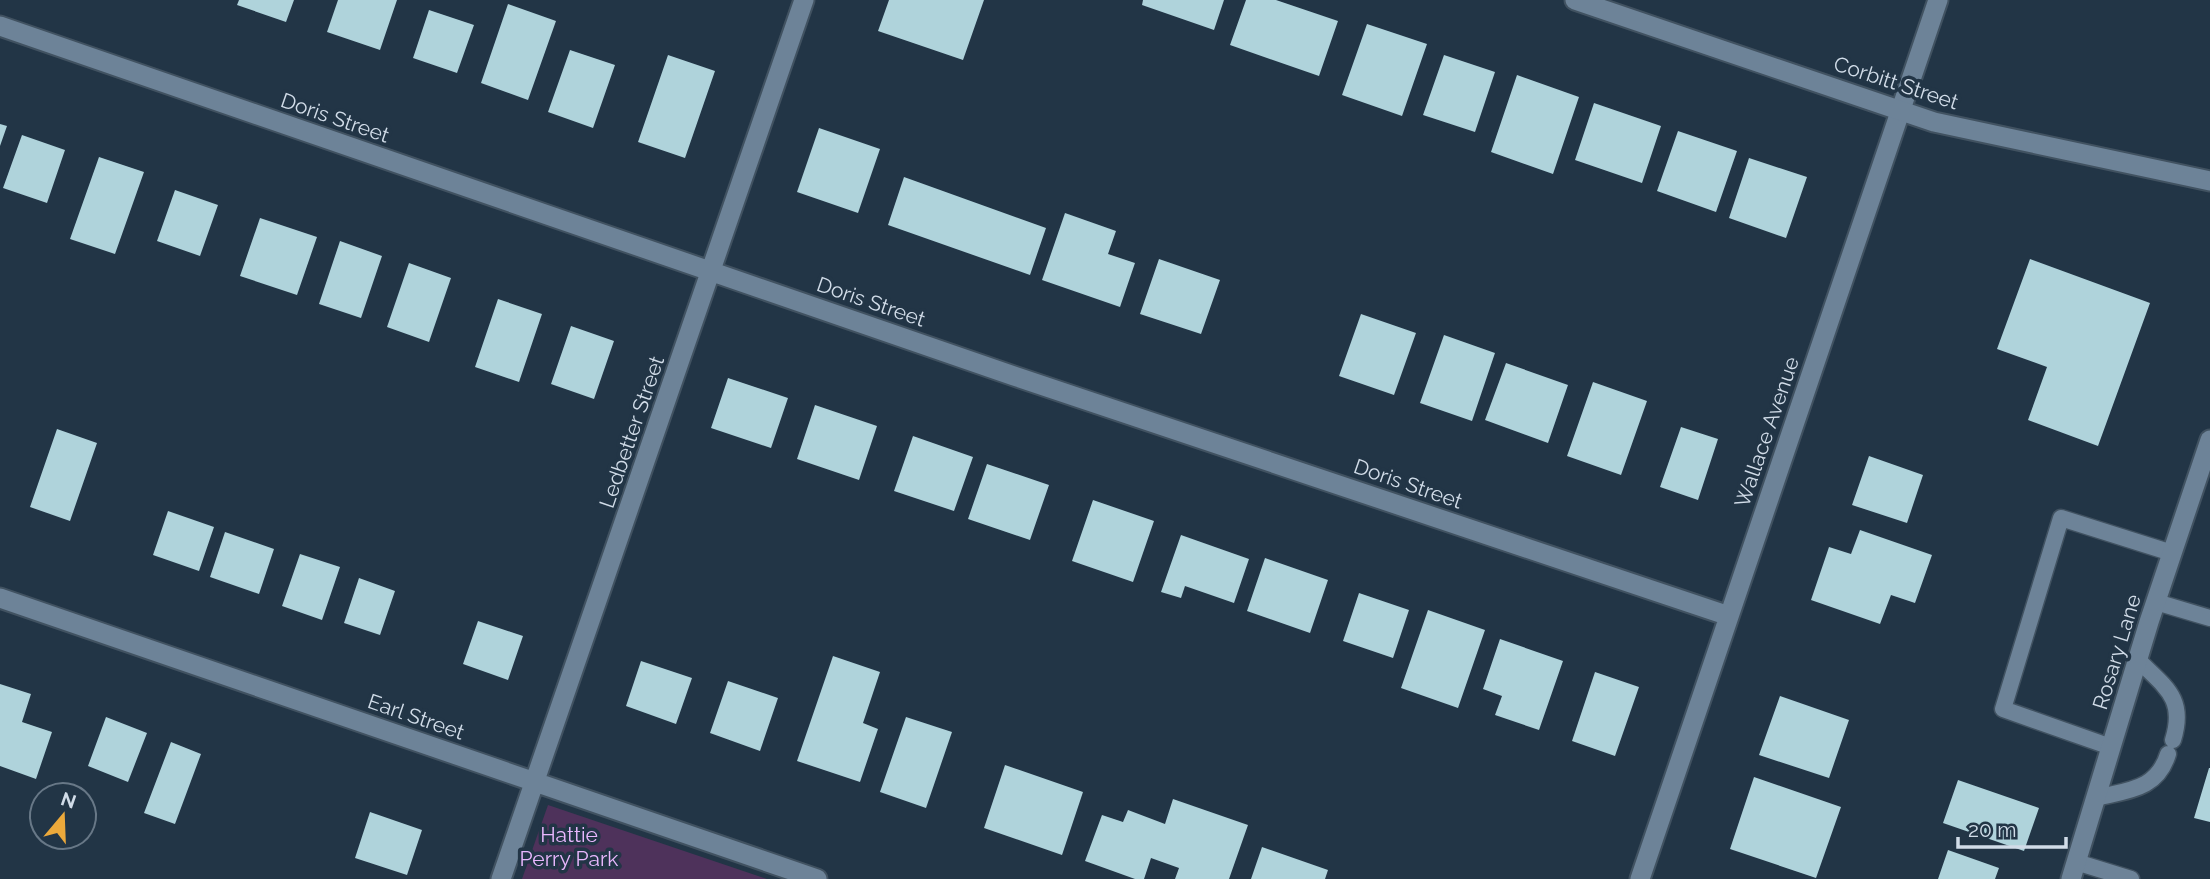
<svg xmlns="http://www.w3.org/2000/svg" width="2210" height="879" viewBox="0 0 2210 879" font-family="Raleway,sans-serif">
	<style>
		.green { fill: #4e325b }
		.building { fill: #afd3db }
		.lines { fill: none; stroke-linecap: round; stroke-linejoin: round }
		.service-casing { stroke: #415261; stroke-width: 19 }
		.minor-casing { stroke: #415261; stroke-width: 23 }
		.tertiary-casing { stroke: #415261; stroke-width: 23 }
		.service { stroke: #6d8398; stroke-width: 16 }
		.minor { stroke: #6d8398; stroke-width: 19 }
		.tertiary { stroke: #6d8398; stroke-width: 19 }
		.labels { text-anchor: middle; stroke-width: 7; stroke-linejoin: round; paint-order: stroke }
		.street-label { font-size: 21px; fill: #d1dce8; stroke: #223546 }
		.park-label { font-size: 21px; fill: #e8b7fd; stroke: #223546 }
	</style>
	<rect width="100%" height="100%" fill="#223546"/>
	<path class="green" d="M548,805L767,879H522Z"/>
	<path class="building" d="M239,0H294L286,22L237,5Z
		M338,0H397L380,50L327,32Z
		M889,0H984L963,60L878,31Z
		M1143,0H1224L1214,30L1142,5Z
		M1246,0H1276L1338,21L1319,76L1230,45Z
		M508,4L556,21L528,100L481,83Z
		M429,10L474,25L457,73L413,58Z
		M1367,24L1427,44L1402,116L1342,95Z
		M570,50L615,65L593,128L548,112Z
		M668,55L715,71L685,158L638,142Z
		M1444,55L1495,72L1475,132L1423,115Z
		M1517,75L1579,97L1553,174L1491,152Z
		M1594,103L1661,126L1642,183L1575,160Z
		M0,124L7,126L0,146Z
		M819,128L880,149L858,213L797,192Z
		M1678,131L1737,151L1716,212L1657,191Z
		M22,135L65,150L47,203L3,188Z
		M99,157L144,172L115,254L70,239Z
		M1749,158L1807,177L1786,238L1729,218Z
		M904,177L1046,228L1030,275L888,225Z
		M175,190L218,205L200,256L157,241Z
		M1065,213L1116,231L1108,254L1135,263L1120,307L1042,280Z
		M260,218L317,237L297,295L240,276Z
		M340,241L382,256L361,318L319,304Z
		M1159,259L1220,280L1201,334L1140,314Z
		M2030,259L2150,303L2098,446L2028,420L2047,367L1997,349Z
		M409,263L451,278L429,342L387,327Z
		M498,299L542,314L519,382L475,367Z
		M1361,314L1416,333L1394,395L1339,376Z
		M571,326L614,341L594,399L551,384Z
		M1444,335L1495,353L1472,421L1420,403Z
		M1506,363L1568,385L1548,443L1485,420Z
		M728,378L788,398L771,448L711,428Z
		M1593,382L1647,401L1621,475L1567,456Z
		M815,405L877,426L859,480L797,459Z
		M1681,427L1718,439L1698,500L1660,487Z
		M57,429L97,443L70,521L30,507Z
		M913,436L973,457L954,511L894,491Z
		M1869,456L1923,475L1907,523L1852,505Z
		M987,464L1049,485L1030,540L968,519Z
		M1093,500L1154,521L1133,582L1072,561Z
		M168,511L214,527L199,571L153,555Z
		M1860,530L1932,555L1915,603L1891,595L1880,624L1811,600L1829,547L1851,554Z
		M225,532L274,549L259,594L210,577Z
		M1181,535L1249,559L1234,603L1185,586L1181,598L1161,592Z
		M300,554L340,567L322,620L282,606Z
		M1265,558L1328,580L1310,633L1247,611Z
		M359,578L395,591L380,635L344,623Z
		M1359,593L1409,610L1393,658L1343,641Z
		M1428,610L1485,630L1458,708L1401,688Z
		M478,621L523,636L508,680L463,664Z
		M1500,639L1563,661L1539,730L1495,715L1502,696L1483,689Z
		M833,656L880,672L863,723L878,729L860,782L797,761Z
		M641,661L692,678L676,724L626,706Z
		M1595,672L1639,687L1615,756L1572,741Z
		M728,681L778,698L760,751L710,733Z
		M0,684L31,694L22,722L52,732L36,779L0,766Z
		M1780,696L1849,720L1829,778L1759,755Z
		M106,717L147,733L128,782L88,766Z
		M906,717L952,732L926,808L880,792Z
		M171,742L201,754L175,824L144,813Z
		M1005,765L1083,792L1062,855L984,828Z
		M2209,768H2210V822L2194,818Z
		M1754,777L1841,807L1816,878L1730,849Z
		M1958,780L2039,808L2024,851L1943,823Z
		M1173,799L1248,825L1229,879H1175L1179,868L1151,858L1144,879H1135L1085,861L1102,815L1123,822L1128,810L1165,824Z
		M370,812L422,830L407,875L355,858Z
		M1262,847L1328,870L1325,879H1251Z
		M1948,850L1999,868L1995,879H1938Z"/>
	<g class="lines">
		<g class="service-casing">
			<path id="service" d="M2156,602L2210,618
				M2138,660C2165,687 2186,698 2173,740
				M2111,747L2003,709L2061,518L2172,553
				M2096,798C2128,790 2157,790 2168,754
				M2076,862L2131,879"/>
		</g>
		<g class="minor-casing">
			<path id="minor" d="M0,26L1014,376L1729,616
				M0,598L817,879
				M501,879L804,0
				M1640,879L1938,0
				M2071,879L2149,622L2210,440"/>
		</g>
		<g class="tertiary-casing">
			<path id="tertiary" d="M1575,0L1934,122L2210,181"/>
		</g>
		<use href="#service" class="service"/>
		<use href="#minor" class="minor"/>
		<use href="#tertiary" class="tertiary"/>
	</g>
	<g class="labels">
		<g class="street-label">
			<text transform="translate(1896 83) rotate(18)" y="7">Corbitt Street</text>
			<text transform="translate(335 118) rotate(19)" y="7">Doris Street</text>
			<text transform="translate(871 302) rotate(19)" y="7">Doris Street</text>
			<text transform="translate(632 432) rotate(-71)" y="7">Ledbetter Street</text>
			<text transform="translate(1767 432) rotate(-71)" y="7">Wallace Avenue</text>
			<text transform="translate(1408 484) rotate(19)" y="7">Doris Street</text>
			<text transform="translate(2117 652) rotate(-73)" y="7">Rosary Lane</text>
			<text transform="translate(416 717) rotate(19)" y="7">Earl Street</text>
		</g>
		<g class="park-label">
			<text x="569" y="842">Hattie<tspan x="569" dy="24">Perry Park</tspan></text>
		</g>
	</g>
	<g transform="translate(63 816) rotate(19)"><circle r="33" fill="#223546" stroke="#687887" stroke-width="2"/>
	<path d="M0-5L12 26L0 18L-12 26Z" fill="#eca93b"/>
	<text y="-10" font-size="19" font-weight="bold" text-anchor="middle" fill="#d1dce8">N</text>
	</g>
	<path d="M1958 837v10h108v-10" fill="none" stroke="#d1dce8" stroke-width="3.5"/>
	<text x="1968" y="837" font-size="21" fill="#d1dce8" stroke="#223546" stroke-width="5" paint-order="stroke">20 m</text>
</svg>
